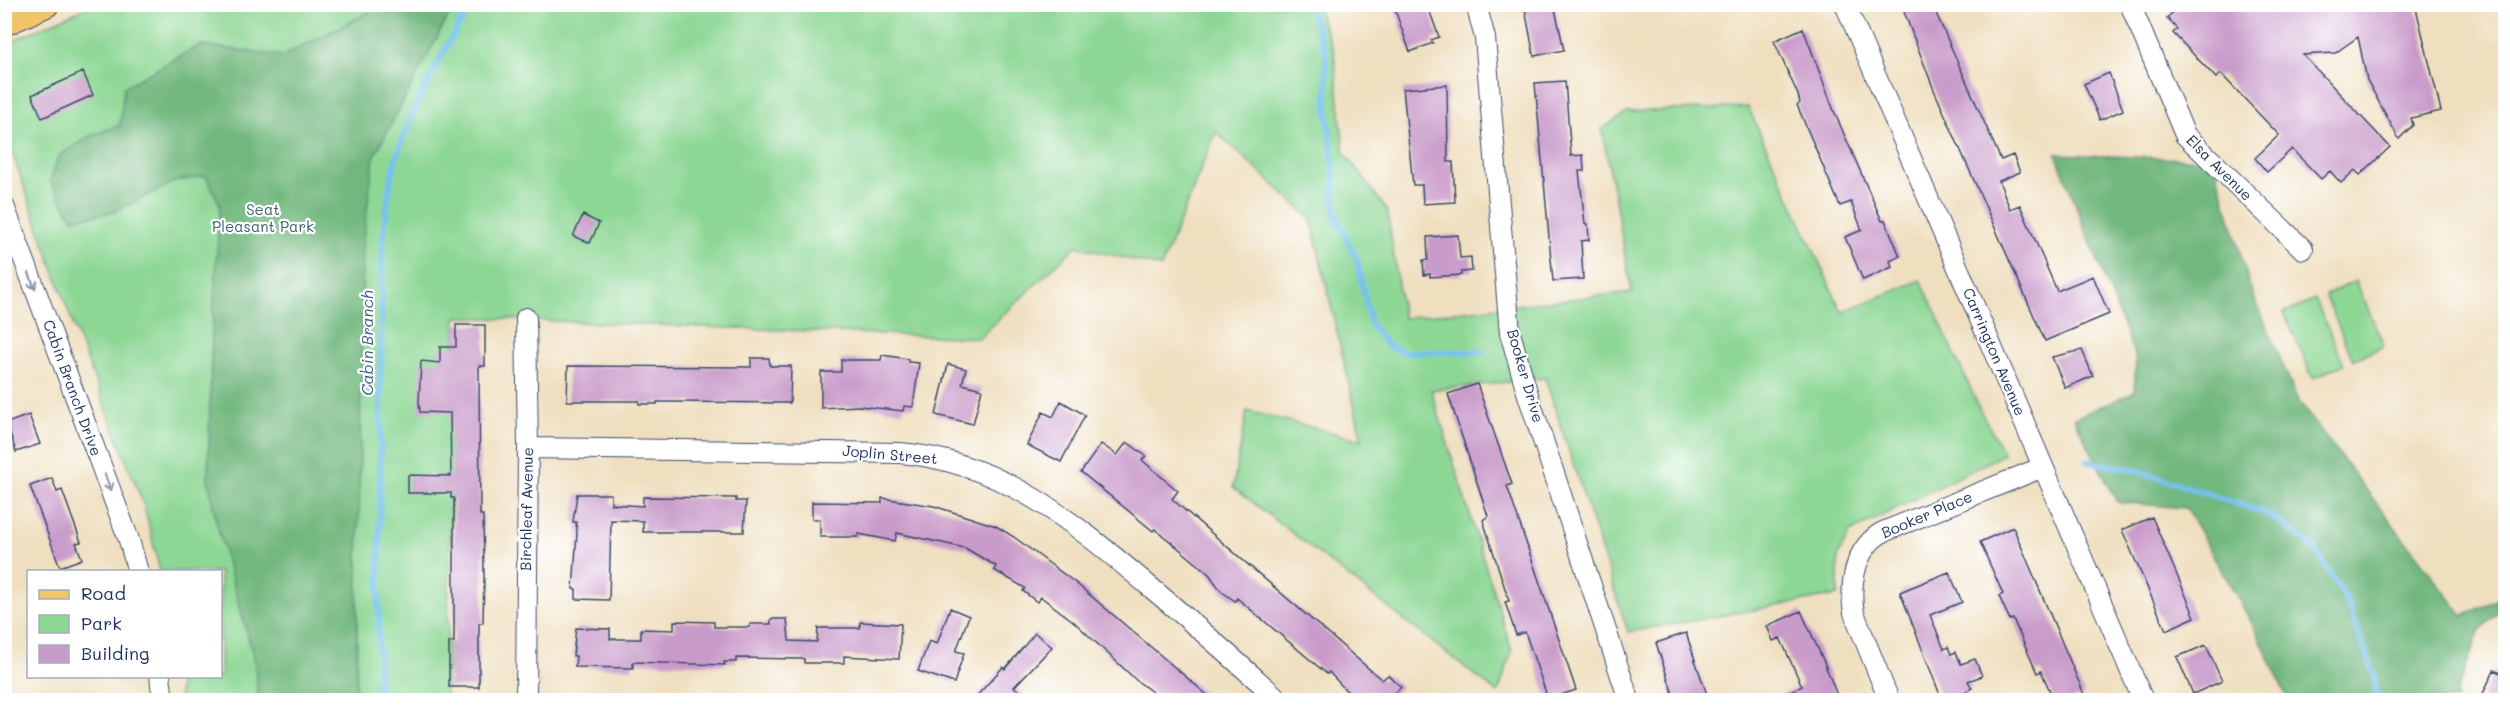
<svg xmlns="http://www.w3.org/2000/svg" width="2510" height="705" viewBox="0 0 2510 705" font-family="Mali,sans-serif">
	<style>
		.green { fill: #8dd794; stroke: #548379; stroke-width: 1.5 }
		.forest { fill: #72b87e; stroke: #46746e; stroke-width: 1.5 }
		.lines { fill: none; stroke-linecap: round; stroke-linejoin: round }
		.stream { stroke: #76c1ef; stroke-width: 6 }
		.building { fill: #c99bca }
		.minor-casing { stroke: #3b496d; stroke-width: 22 }
		.major-casing { stroke: #3b496d; stroke-width: 28 }
		.minor { stroke: #fff; stroke-width: 20 }
		.major { stroke: #f0c469; stroke-width: 26 }
		.oneway { stroke: #8d97ae }
		.labels { text-anchor: middle; stroke-width: 4.5; stroke-linejoin: round; paint-order: stroke }
		.street-label { font-size: 15px; fill: #1b2f5e; stroke: #fff }
		.park-label { font-size: 15px; fill: #3d616e; stroke: #fff }
		.water-label { font-size: 16px; font-style: italic; fill: #365b8a; stroke: #fff }
	</style>
	<rect width="100%" height="100%" fill="#fff"/>
	<filter id="ink" filterUnits="userSpaceOnUse"><feTurbulence type="fractalNoise" baseFrequency=".0167" numOctaves="2"/><feDisplacementMap in="SourceGraphic" scale="12" xChannelSelector="R" yChannelSelector="G"/><feConvolveMatrix kernelMatrix="1 2 1 2 8 2 1 2 1" color-interpolation-filters="sRGB"/></filter>
	<filter id="wash" filterUnits="userSpaceOnUse"><feTurbulence type="fractalNoise" baseFrequency=".008" numOctaves="4" result="noise"/><feDisplacementMap in="SourceGraphic" scale="24" xChannelSelector="R" yChannelSelector="G"/><feGaussianBlur stdDeviation="1.35" result="paint"/><feColorMatrix in="noise" values="0 0 0 0 0 0 0 0 0 0 0 0 0 0 0 0 0 1.4 0 .05"/><feComposite in="paint" operator="in"/></filter>
	<g filter="url(#wash)">
		<rect width="100%" height="100%" fill="#efdfbf"/>
		<path class="green" d="M92,5H1316L1334,52L1344,152L1387,210L1403,318L1632,292L1602,129L1627,112L1748,107L1842,312L1921,280L1981,412L2004,454L1850,532L1838,556V595L1628,632L1545,378L1431,390L1512,651L1498,693L1233,487L1247,411L1362,440L1311,219L1216,132L1161,267L1076,246L979,338L456,317L446,700H179V677L220,676V572L160,571L144,506L74,327L5,133V44Z
			M2356,281L2384,346L2353,360L2325,295Z
			M2315,299L2344,364L2313,378L2284,313Z"/>
		<path class="forest" d="M383,5H454L374,157L363,239L356,700H258L255,662L217,525L208,480L212,331L220,205L206,176L176,181L114,212L73,219L50,181L59,156L90,136L120,125L124,87L200,45L283,56Z
			M2056,154L2213,160L2251,290L2298,401L2463,616L2505,596V606L2480,630L2456,694L2457,700H2288L2257,632L2186,508L2117,502L2074,418L2134,392L2136,359Z"/>
		<g class="lines">
			<path class="stream" d="M1308,4L1326,54L1327,111L1335,175L1333,199L1338,221L1357,260L1371,326L1387,345L1403,352H1483
				M2087,461L2139,471L2268,514L2314,548L2345,597L2374,674L2377,700
				M378,700L382,257C384,230 386,202 392,175C406,113 440,59 471,4"/>
		</g>
		<g id="blocks">
			<path class="building" d="M1409,4H1427L1439,37L1431,40L1433,43L1410,52L1395,10Z
				M1524,4H1554L1564,50L1534,56Z
				M1901,4H1932L2001,160L2013,155L2020,172L1999,181L2010,209L2020,205L2057,291L2093,276L2109,314L2045,341L1934,90Z
				M2181,4H2256L2259,9L2276,4H2415L2441,111L2411,118L2413,125L2399,139L2367,80L2358,37L2335,53L2303,55L2390,147L2360,175L2355,170L2341,183L2330,171L2321,179L2292,149L2267,172L2255,158L2279,135L2221,74L2216,78L2173,33L2177,29L2167,18Z
				M1803,28L1834,111L1882,221L1885,220L1900,256L1890,261L1892,267L1863,280L1845,237L1862,230L1851,202L1840,206L1797,105L1800,103L1798,95L1774,41Z
				M83,72L93,95L42,118L32,95Z
				M2109,73L2123,110L2100,120L2084,84Z
				M1565,81L1571,156L1583,155L1584,171H1579L1585,224H1588L1589,240L1581,241L1583,279L1553,281L1535,83Z
				M1447,85L1448,162H1453L1455,202L1423,204L1422,185H1413L1403,89Z
				M583,215L599,223L590,243L573,236Z
				M1458,235L1460,258L1471,257L1472,271L1461,272V275L1430,277V274L1424,275L1423,260H1428L1427,237Z
				M456,325H485V366H479L480,515H483L484,575L483,623H479V687H449V642H454V498H451V493H408V475L451,476L450,413L420,412L419,402L421,361L440,363V347H456Z
				M2082,350L2093,376L2065,388L2052,357Z
				M882,355L908,359V362L919,363L913,407L904,406L903,411L859,406L821,408V372H841V360H881Z
				M751,358H769L770,366H791L790,403L667,402H657V404H639V401H567L568,366L751,367Z
				M948,364L966,369L962,384L982,389L973,424L936,415Z
				M1477,384L1512,484L1507,486L1576,690L1548,699L1525,632L1516,635L1505,602L1509,601L1483,520L1488,516L1448,394Z
				M1061,401L1085,415L1061,462L1027,445L1043,412L1053,417Z
				M29,415L40,444L16,452L7,423Z
				M1127,442L1146,456L1142,460L1178,491L1172,499L1382,680L1388,675L1401,687L1389,700H1355L1329,672L1327,674L1237,598L1235,601L1221,591L1209,574L1183,552L1155,529L1153,531L1081,472L1101,444L1117,455Z
				M52,478L57,492L62,490L81,542L76,543L82,559L60,567L30,486Z
				M577,494H611V504L643,506V497L736,498V501H746L744,532H643V521L611,520L609,600L576,599V589H573L577,533L576,522H573Z
				M882,498L934,506L996,526L1014,537L1077,584L1213,700H1163L1136,680L1073,621L1041,597L1037,602L1023,591L1025,588L994,570L996,566L965,548L897,533L895,541L858,534V537H820V519H812V502L882,503Z
				M2152,517L2195,617L2166,630L2122,530Z
				M2013,527L2084,694L2070,700H2054L2041,671L2037,673L2013,619L2010,620L1999,596L2003,594L1980,542Z
				M1949,572L1962,602L1930,615L1944,649L1948,647L1951,654L1956,652L1961,664L1975,659L1982,676L1968,681L1972,688L1966,691L1970,700H1942L1900,592Z
				M950,608L969,616L956,651L964,653L954,683L918,671L929,641L937,644Z
				M1801,611L1824,662L1839,700H1768L1802,686L1780,638L1773,641L1767,626Z
				M771,619H787L789,641L817,642L818,628H860V622L901,624L899,659L844,656V663H804V659L736,658V662H724L725,665L633,662V668L575,667L576,656H573L576,628L610,629V639H641V629L674,630V621L714,622V627H750V624H771Z
				M1035,633L1052,647L1014,687L1032,700H973L1003,667L1005,669Z
				M1686,633L1697,666L1709,700H1675L1656,643Z
				M2206,645L2222,681L2193,694L2177,657Z
				M2494,670L2505,675V700H2480Z"/>
		</g>
	</g>
	<g filter="url(#ink)">
		<use href="#blocks" fill-opacity="0" stroke="#3b496d" stroke-width="1.5"/>
		<g class="lines">
			<g class="minor-casing">
				<path id="minor" d="M1476,4L1485,38L1510,333L1528,395L1629,700
					M1845,4L2143,700
					M2130,4L2185,135L2303,249
					M4,206L129,540L138,572
					M528,448L900,453C1001,461 1075,523 1149,586C1193,623 1236,661 1279,700
					M160,676L163,700
					M526,700L528,448L526,318
					M1889,700L1854,613C1849,584 1855,547 1883,532L2043,467"/>
			</g>
			<g class="major-casing">
				<path id="major" d="M4,23L46,4"/>
			</g>
			<use href="#minor" class="minor"/>
			<use href="#major" class="major"/>
		</g>
		<defs><path id="oneway-shaft" d="M-6 0H5M1.5-3L5.5 0L1.5 3" fill="none" stroke-width="1.6" stroke-linecap="round" stroke-linejoin="round" transform="scale(1.5)"/></defs>
		<g class="oneway">
			<use href="#oneway-shaft" transform="translate(32 281) rotate(70)"/>
			<use href="#oneway-shaft" transform="translate(108 483) rotate(70)"/>
		</g>
	</g>
	<g class="labels">
		<g class="street-label">
			<text transform="translate(2219 168) rotate(45)" y="5">Elsa Avenue</text>
			<text transform="translate(1994 352) rotate(67)" y="5">Carrington Avenue</text>
			<text transform="translate(1525 376) rotate(74)" y="5">Booker Drive</text>
			<text transform="translate(72 388) rotate(70)" y="5">Cabin Branch Drive</text>
			<text transform="translate(890 455) rotate(5)" y="5">Joplin Street</text>
			<text transform="translate(527 509) rotate(-89)" y="5">Birchleaf Avenue</text>
			<text transform="translate(1927 515) rotate(-23)" y="5">Booker Place</text>
		</g>
		<g class="park-label">
			<text x="263" y="215">Seat<tspan x="263" dy="17">Pleasant Park</tspan></text>
		</g>
		<g class="water-label">
			<text transform="translate(367 343) rotate(-90)" y="6">Cabin Branch</text>
		</g>
	</g>
	<rect width="2510" height="705" fill="none" stroke="#fff" stroke-width="24"/>
	<rect x="27" y="570" width="195" height="108" fill="#ffffff" stroke="#a4acbf" stroke-width="1.5"/>
	<rect x="39" y="590" width="30" height="9" fill="#f0c469" stroke="#a4acbf" stroke-width="1.5"/>
	<text x="81" y="600" font-size="18" fill="#1b2f5e">Road</text>
	<rect x="39" y="615" width="30" height="18" fill="#8dd794" stroke="#a4acbf" stroke-width="1.5"/>
	<text x="81" y="630" font-size="18" fill="#1b2f5e">Park</text>
	<rect x="39" y="645" width="30" height="18" fill="#c99bca" stroke="#a4acbf" stroke-width="1.5"/>
	<text x="81" y="660" font-size="18" fill="#1b2f5e">Building</text>
</svg>
